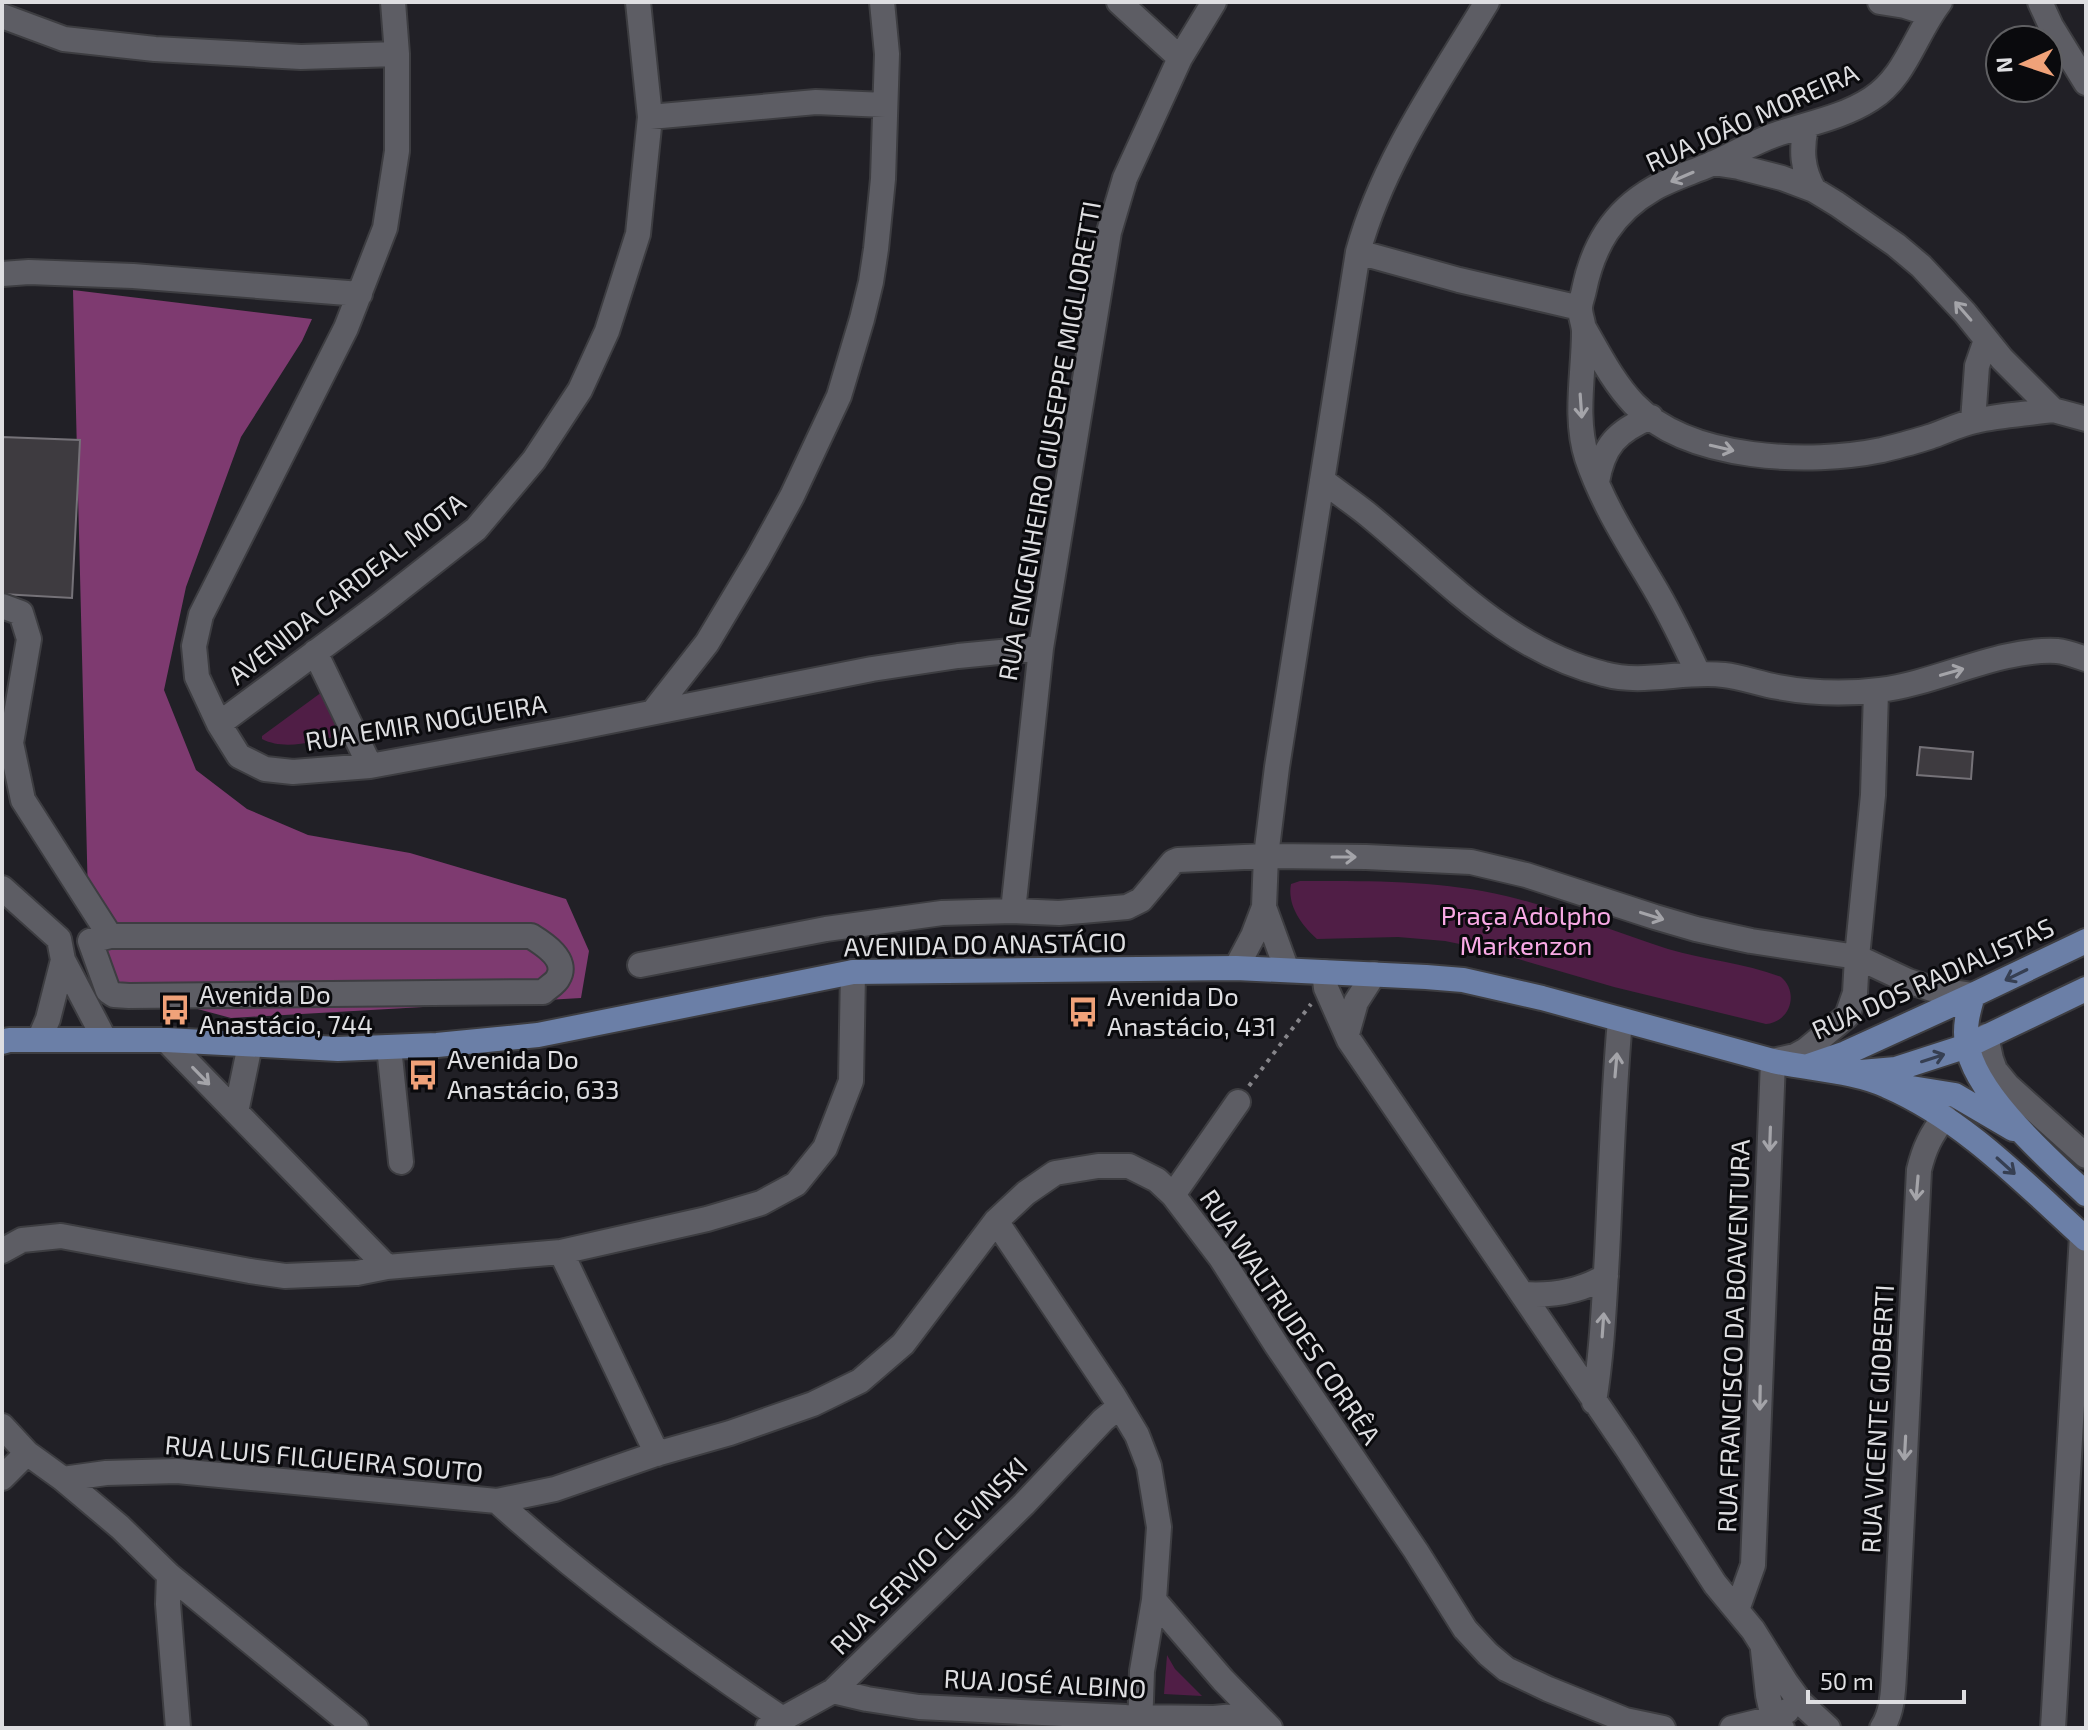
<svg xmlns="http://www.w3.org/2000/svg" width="2088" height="1730" viewBox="0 0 2088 1730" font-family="'Exo 2',sans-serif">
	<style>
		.green { fill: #501e46 }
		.forest { fill: #7e3a70 }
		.building { fill: #3e3b40; stroke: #757278; stroke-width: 2 }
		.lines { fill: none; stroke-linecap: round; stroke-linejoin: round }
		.minor-casing { stroke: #3d3d41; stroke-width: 28 }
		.major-casing { stroke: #3d3d41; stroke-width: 28 }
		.path { stroke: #86858a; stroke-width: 4; stroke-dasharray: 4 6; stroke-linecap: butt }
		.minor { stroke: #5d5d64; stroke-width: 24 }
		.major { stroke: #6b7fa7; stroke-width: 24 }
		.oneway { stroke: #a4a4a9 }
		.oneway2 { stroke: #363f52 }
		.labels { text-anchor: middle; stroke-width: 6; stroke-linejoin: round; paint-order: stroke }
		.street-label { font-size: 26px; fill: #dedee1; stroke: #0a0a0d }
		.park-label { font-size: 26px; fill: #f9aae6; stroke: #0a0a0d }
		.poi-label { font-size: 26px; fill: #dedee1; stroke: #0a0a0d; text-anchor: start }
	</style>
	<rect width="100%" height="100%" fill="#212026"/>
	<path class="green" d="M322,692L339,736C315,741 285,751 262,739V736Z
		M1300,881C1369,881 1439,880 1506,896C1561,909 1614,932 1668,949C1705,960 1745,963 1781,977C1799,992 1791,1022 1766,1024L1614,987L1484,949L1445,941L1398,937L1317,939C1301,925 1287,905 1291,884Z
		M1167,1655L1175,1669L1202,1696L1164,1694Z"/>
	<path class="forest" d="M73,290L312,319L302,341L241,437L186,587L164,690L196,770L247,809L308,835L410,853L566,899L589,951L581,998L231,1018L90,980Z"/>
	<path class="building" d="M2,437L80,440L72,598L2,594Z
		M1920,747L1973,752L1971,779L1917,775Z"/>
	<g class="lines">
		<g class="minor-casing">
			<path id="minor" d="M393,2L397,54V151L385,228L346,328L201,615L194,646L197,677L219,724L239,756L265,769L293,772L370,766L565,730L872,669L958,656L1041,648
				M1119,2L1180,58
				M1880,2L1905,6L1930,14
				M2040,2L2051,26L2086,83
				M2,16L64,39L155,49L301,57L397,54
				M650,117L816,102L885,105
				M1806,127C1801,150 1802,169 1814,190
				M1713,163L1739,167L1782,178L1814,190L1837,204L1896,245L1921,266L1965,313L2002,359L2053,410L2086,419
				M1358,252L1459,280L1580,308
				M2,274L29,272L133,276L360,294
				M1584,328C1599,354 1613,382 1634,404C1689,461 1810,465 1882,450C1898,446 1914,442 1929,437C1944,432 1960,424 1975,421C2001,415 2027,414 2053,410
				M1973,421L1977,366L1986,340
				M1322,480C1336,491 1352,502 1366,513C1441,574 1506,650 1604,674C1643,685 1685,670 1724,675C1742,677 1760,684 1778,687C1810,693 1848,694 1880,690C1937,683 2000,648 2057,651C2067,652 2077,656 2086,659
				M1597,482C1603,446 1617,431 1651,417
				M2,606L21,613L29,639L11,743L23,800L110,936
				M315,652L370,766
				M1698,673C1685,645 1672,618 1657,592C1632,549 1603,506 1587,458C1574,417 1584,373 1584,332C1584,324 1580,316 1580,308C1580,302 1583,296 1584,290C1593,246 1613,212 1653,189C1670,179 1690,173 1709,165C1733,155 1755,141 1780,133C1811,123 1843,117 1871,99C1906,77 1915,34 1940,2
				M653,712L707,643L758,558L792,496L839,396L862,319L871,282L876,249L883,179L887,54L882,2
				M219,724L378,606L476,529L534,460L580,390L607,331L638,234L650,117L638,2
				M2,888L59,939L63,960L48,1019L39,1040
				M1264,907L1287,970
				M1013,911L1041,648L1109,232L1125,178L1180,58L1214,2
				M110,936H531C544,944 569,960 558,978C556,983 547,988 543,992L129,996L114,995L108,991L90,941Z
				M63,960L105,1040
				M640,965L826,929L942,913L1013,911L1059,913L1127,907L1141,900L1173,862L1178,860L1266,856L1366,857L1471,862L1526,875L1655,917L1696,929L1751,941L1857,957L1908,981L1932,989L1973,995
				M1236,968L1253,936L1264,907L1266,856L1277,767L1358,252C1383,161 1439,82 1487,2
				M1324,972L1326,988L1349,1040L1627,1448L1715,1584L1753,1630L1785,1681L1801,1703L1828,1728
				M1347,1034L1356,1002L1374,974
				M1986,1036L1991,1059L1995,1070L2008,1086L2086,1156
				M166,1040L387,1267
				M389,1047L401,1162
				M236,1112L250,1045
				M1173,1195L1238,1102
				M996,1221L1113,1395L1137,1435L1149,1466L1159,1527L1154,1600L1142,1671L1140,1728
				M2,1251L22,1240L61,1236L250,1271L285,1276L357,1273L387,1267L561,1252L707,1219L761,1203L796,1184L825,1148L851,1081L853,972
				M561,1252L657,1454
				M1523,1294C1553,1296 1580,1292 1606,1276
				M1594,1402C1602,1353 1604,1304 1607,1255C1611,1176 1613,1098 1620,1020
				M2,1426L27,1453L63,1479L120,1527L169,1575L356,1728
				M2,1478L27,1453
				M63,1479L106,1473L177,1471L497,1501C585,1581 683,1652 781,1718
				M497,1501L555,1489L656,1454L730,1433L813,1404L860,1381L903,1344L996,1221L1026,1193L1055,1173L1098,1166H1129L1157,1180L1173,1195L1221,1258L1277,1346L1416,1551L1465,1629L1488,1654L1506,1669L1548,1689L1625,1720L1663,1728
				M169,1575L168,1604L178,1728
				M1154,1600L1223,1680L1270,1728
				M1737,1610L1753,1565L1773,1061L1795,1056L1806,1050L1847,1016L1855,993L1857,957L1873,795L1876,691
				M1763,1650L1768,1695L1773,1718L1782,1728
				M833,1691L867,1699L919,1707L1126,1717L1214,1718L1256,1714
				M768,1727L833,1691L1024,1504L1103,1420L1119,1407
				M1732,1728L1773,1718L1787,1711
				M1882,1728C1895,1709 1893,1680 1895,1658L1919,1170C1924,1149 1931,1134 1945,1117
				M2053,1728L2082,1235"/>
		</g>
		<g class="major-casing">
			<path id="major" d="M1973,995C1968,1012 1964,1027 1967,1044C1975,1095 2049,1159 2086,1194
				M2,1042L9,1040H166L338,1049L437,1045L538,1035L853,972L1236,968L1426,977L1463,980L1542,998L1773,1061C1809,1069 1855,1071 1887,1086C1965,1120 2024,1183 2086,1239
				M1808,1066L1846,1053L1973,995L2086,941
				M1861,1072L1896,1069L1967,1046L2086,989
				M1899,1086L1955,1095L2013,1129"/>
		</g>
		<path class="path" d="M1249,1086L1311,1004"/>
		<use href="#minor" class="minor"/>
		<use href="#major" class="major"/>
	</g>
	<defs><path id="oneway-shaft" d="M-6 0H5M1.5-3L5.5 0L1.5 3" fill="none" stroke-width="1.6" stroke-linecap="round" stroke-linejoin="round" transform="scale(2)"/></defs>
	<g class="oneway">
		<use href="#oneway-shaft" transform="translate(1682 177) rotate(157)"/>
		<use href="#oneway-shaft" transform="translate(1963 311) rotate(-131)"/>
		<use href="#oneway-shaft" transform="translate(1581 406) rotate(86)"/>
		<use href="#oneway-shaft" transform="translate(1722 448) rotate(13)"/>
		<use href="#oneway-shaft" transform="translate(1952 672) rotate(-16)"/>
		<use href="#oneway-shaft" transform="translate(1344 857)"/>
		<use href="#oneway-shaft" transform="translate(1652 916) rotate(17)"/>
		<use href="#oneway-shaft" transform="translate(1616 1065) rotate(-85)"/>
		<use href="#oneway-shaft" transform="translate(201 1076) rotate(46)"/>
		<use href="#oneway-shaft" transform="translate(1770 1139) rotate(92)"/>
		<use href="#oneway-shaft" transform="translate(1917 1188) rotate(95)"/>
		<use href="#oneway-shaft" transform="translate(1603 1325) rotate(-86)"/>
		<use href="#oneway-shaft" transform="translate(1760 1398) rotate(91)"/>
		<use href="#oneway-shaft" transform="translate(1905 1448) rotate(93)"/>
	</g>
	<g class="oneway2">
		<use href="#oneway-shaft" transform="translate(2016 975) rotate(154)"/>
		<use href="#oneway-shaft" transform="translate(1933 1058) rotate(-18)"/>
		<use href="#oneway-shaft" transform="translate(2006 1166) rotate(42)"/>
	</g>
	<defs>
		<g id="bus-bare" transform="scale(2.4)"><path d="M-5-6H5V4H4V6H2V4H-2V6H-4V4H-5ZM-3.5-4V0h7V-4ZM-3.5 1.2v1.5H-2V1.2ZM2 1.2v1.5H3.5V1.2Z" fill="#f0a279" stroke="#0a0a0d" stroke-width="2.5" paint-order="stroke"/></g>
	</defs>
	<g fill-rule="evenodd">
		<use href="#bus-bare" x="175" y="1010"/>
		<use href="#bus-bare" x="1083" y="1012"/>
		<use href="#bus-bare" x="423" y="1075"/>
	</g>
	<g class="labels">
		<g class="street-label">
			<text transform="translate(1752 118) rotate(-24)" y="9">RUA JOÃO MOREIRA</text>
			<text transform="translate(1050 441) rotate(-80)" y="9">RUA ENGENHEIRO GIUSEPPE MIGLIORETTI</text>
			<text transform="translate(347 589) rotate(-38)" y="9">AVENIDA CARDEAL MOTA</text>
			<text transform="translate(426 723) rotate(-9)" y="9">RUA EMIR NOGUEIRA</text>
			<text transform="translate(985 945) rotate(-1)" y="9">AVENIDA DO ANASTÁCIO</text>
			<text transform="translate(1933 979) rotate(-24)" y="9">RUA DOS RADIALISTAS</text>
			<text transform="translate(1290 1317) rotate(56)" y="9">RUA WALTRUDES CORRÊA</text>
			<text transform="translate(1734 1336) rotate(-88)" y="9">RUA FRANCISCO DA BOAVENTURA</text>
			<text transform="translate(1878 1419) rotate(-87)" y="9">RUA VICENTE GIOBERTI</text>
			<text transform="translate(324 1459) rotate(5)" y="9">RUA LUIS FILGUEIRA SOUTO</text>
			<text transform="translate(929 1556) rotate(-45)" y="9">RUA SERVIO CLEVINSKI</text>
			<text transform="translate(1045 1684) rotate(3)" y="9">RUA JOSÉ ALBINO</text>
		</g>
		<g class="park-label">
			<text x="1526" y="925">Praça Adolpho<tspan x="1526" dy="30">Markenzon</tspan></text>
		</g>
		<g class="poi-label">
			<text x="199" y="1004">Avenida Do<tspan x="199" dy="30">Anastácio, 744</tspan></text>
			<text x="1107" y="1006">Avenida Do<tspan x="1107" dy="30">Anastácio, 431</tspan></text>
			<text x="447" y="1069">Avenida Do<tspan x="447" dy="30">Anastácio, 633</tspan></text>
		</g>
	</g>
	<rect width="2088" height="1730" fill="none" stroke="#dedee1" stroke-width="8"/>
	<g transform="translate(2024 64) rotate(267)"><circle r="38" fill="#0a0a0d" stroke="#5f5f62" stroke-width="2"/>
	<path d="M0-6L14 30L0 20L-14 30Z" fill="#f0a279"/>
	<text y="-12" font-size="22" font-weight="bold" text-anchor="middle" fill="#dedee1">N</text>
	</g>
	<path d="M1808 1690v12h156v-12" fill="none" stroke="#dedee1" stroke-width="4"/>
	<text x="1820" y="1690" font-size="24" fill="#dedee1" stroke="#0a0a0d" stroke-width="6" paint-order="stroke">50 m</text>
</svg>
